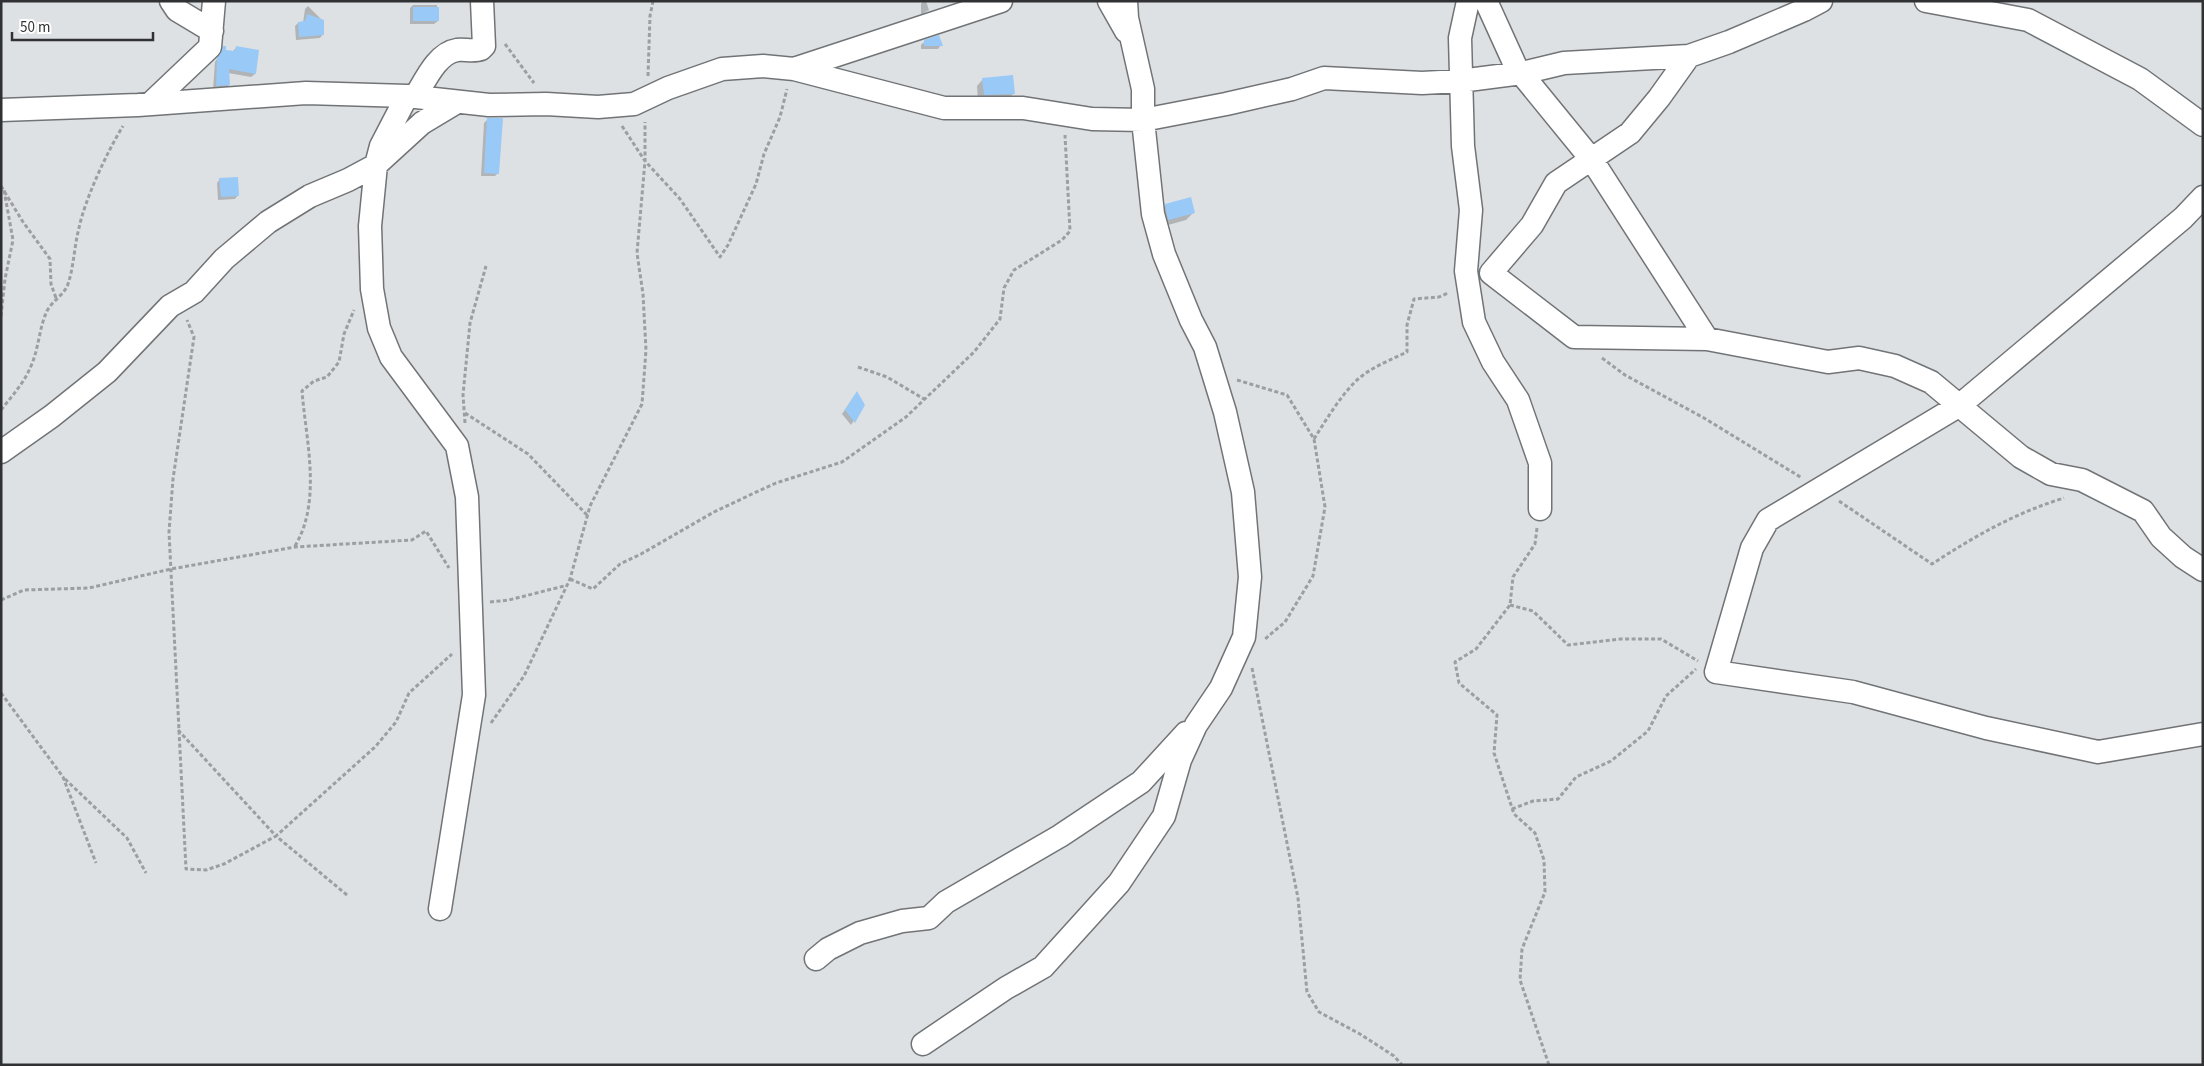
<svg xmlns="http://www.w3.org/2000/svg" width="2204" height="1066" viewBox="0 0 2204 1066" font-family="'Source Sans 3',sans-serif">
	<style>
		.shadow { fill: #0003 }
		.building { fill: #99c9f7 }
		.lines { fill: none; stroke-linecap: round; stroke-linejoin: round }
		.minor-casing { stroke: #717476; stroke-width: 25 }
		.path { stroke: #9c9ea0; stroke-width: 3; stroke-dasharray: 4 2.5; stroke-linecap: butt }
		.minor { stroke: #fff; stroke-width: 22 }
	</style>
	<rect width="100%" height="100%" fill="#dee1e4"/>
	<path class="shadow" d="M923,1H926L929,10L921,15V4Z
		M413,5H437L438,21L434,24H410V8Z
		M308,6L323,21V34L320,38L296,40L295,26L298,23H303L305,9Z
		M925,41L941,45L938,49H921V45Z
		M224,47L225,52L233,51L236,48L255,74L251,77L228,73L229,85L226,88L213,89L215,62Z
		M983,79L1013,94L1007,100L978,101L977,86Z
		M488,119L498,173L495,176H481L484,123Z
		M220,179L238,195L235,199L218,200L217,183Z
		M1166,205L1193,213L1186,220L1161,227L1158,212Z
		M854,396L864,405L851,425L842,414Z"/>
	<path class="building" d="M413,7H439V21H413Z
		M307,14L324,20V35L299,37L298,22L305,21Z
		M939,35L943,46H924V40Z
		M223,46H226V50L235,51L236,46L259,50L256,74L229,69L230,85L216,86L217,58Z
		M1013,75L1015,94L984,95L982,78Z
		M487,118H503L499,174L484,173Z
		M238,177L239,196L221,197L219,178Z
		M1191,197L1195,213L1168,220L1165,204Z
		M857,391L865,405L855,423L845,410Z"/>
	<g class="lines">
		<g class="minor-casing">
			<path id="minor" d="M171,1L177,10L212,31
				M1109,1L1126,31
				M1468,1L1460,38L1463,146L1471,210L1466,271L1474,322L1493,362L1518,400L1540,463V509
				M1486,1L1516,67L1592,160L1707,339
				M1821,1L1804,10L1729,42L1689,56L1659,98L1630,133L1556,183L1532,225L1491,273L1574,337L1707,339L1828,362L1859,358L1895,366L1931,382L2021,457L2051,474L2082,480L2143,511L2161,537L2183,557L2203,570
				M1926,1L2028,20L2140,79L2203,125
				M794,69L1001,1
				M407,96L381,146L376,165L370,226L372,289L379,328L391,357L457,446L467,497L474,695L440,909
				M415,97C425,81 437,53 457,50C465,49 473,52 481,49L484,46L482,1
				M150,104L210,47L214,1
				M1,110L138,105L306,93L407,96L489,105L546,104L598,107L634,104L668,88L722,69L763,66L794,69L944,108H1023L1092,119L1143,120L1226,104L1292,89L1324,78L1422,83L1460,81L1522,73L1564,63L1689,56
				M2203,197L2183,218L1960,405L1768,520L1752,548L1716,672L1853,692L1986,728L2098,752L2203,734
				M1,452L52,416L107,372L170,306L194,292L224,259L268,222L310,196L348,180L376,165L422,123L457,102
				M816,959L828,949L860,933L902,921L929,918L946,902L1060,836L1141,782L1186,733
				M923,1044L1006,988L1043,967L1119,883L1164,816L1180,760L1196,725L1221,688L1244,637L1250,577L1243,492L1225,412L1205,347L1191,320L1164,254L1153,214L1143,120V89L1127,18L1126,1"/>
		</g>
		<path class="path" d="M505,44L534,83
			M648,76L650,16L653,1
			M622,126L645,161L680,199L720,257L728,245L756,184L764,154L780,117L787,89
			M1,186L23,222L50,259L51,284L56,298
			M1,316L5,279L13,240L4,190
			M1602,358L1625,375L1704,418L1802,478
			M858,367L887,377L924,399
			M1237,380L1287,395L1314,439L1325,507L1313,576L1285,622L1265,639
			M1,410C12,396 24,383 31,366C39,348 39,328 47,311C52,301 65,294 68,284C74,266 74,247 79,228C85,199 107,152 123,126
			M465,413L528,454L587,515
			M465,423L463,395L470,323L486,266
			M1314,439C1326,420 1338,400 1353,384C1367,369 1388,361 1407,352V325L1414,299L1439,297L1448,293
			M1839,501L1932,564C1975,536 2015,513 2064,498
			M1537,528L1535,544L1513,577L1510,605L1476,649L1455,662L1459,683L1497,715L1494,753L1514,814L1535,833L1544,860L1545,892L1522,949L1520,980L1549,1065
			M295,546C322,501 306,441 302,391L314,381L327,377L339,362L344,334L354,310
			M570,579L593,589L620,564L641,554L714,512L752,494L776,483L842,462L906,417L974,352L1000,319L1004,288L1014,270L1062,240L1070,231L1065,135
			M1,600L24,590L89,588L171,569L295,547L412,540L426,531L449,568
			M490,602L509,600L568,585
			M1510,605L1533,611L1568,645L1620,639H1661L1698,661
			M1252,668L1298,898L1307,992L1319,1012L1360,1034L1394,1056L1402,1065
			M1,693L63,777L96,863
			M491,723L524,676L570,579L590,506L642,404L646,350L643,294L637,253L645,161V122
			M178,730L276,836L224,864L206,870L186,869L169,532L173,479L194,337L187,320
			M65,779L127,838L146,873
			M1512,809L1533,801L1558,799L1576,777L1611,761L1648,731L1666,696L1696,669
			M347,895L276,836L375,747L396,722L409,693L452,654"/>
		<use href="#minor" class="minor"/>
	</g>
	<rect width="2204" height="1066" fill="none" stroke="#303132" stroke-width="5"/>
	<path d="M12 32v8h141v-8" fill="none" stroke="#303132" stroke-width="2.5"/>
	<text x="20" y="32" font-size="15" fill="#303132" stroke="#ffffff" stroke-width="4" paint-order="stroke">50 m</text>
</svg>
